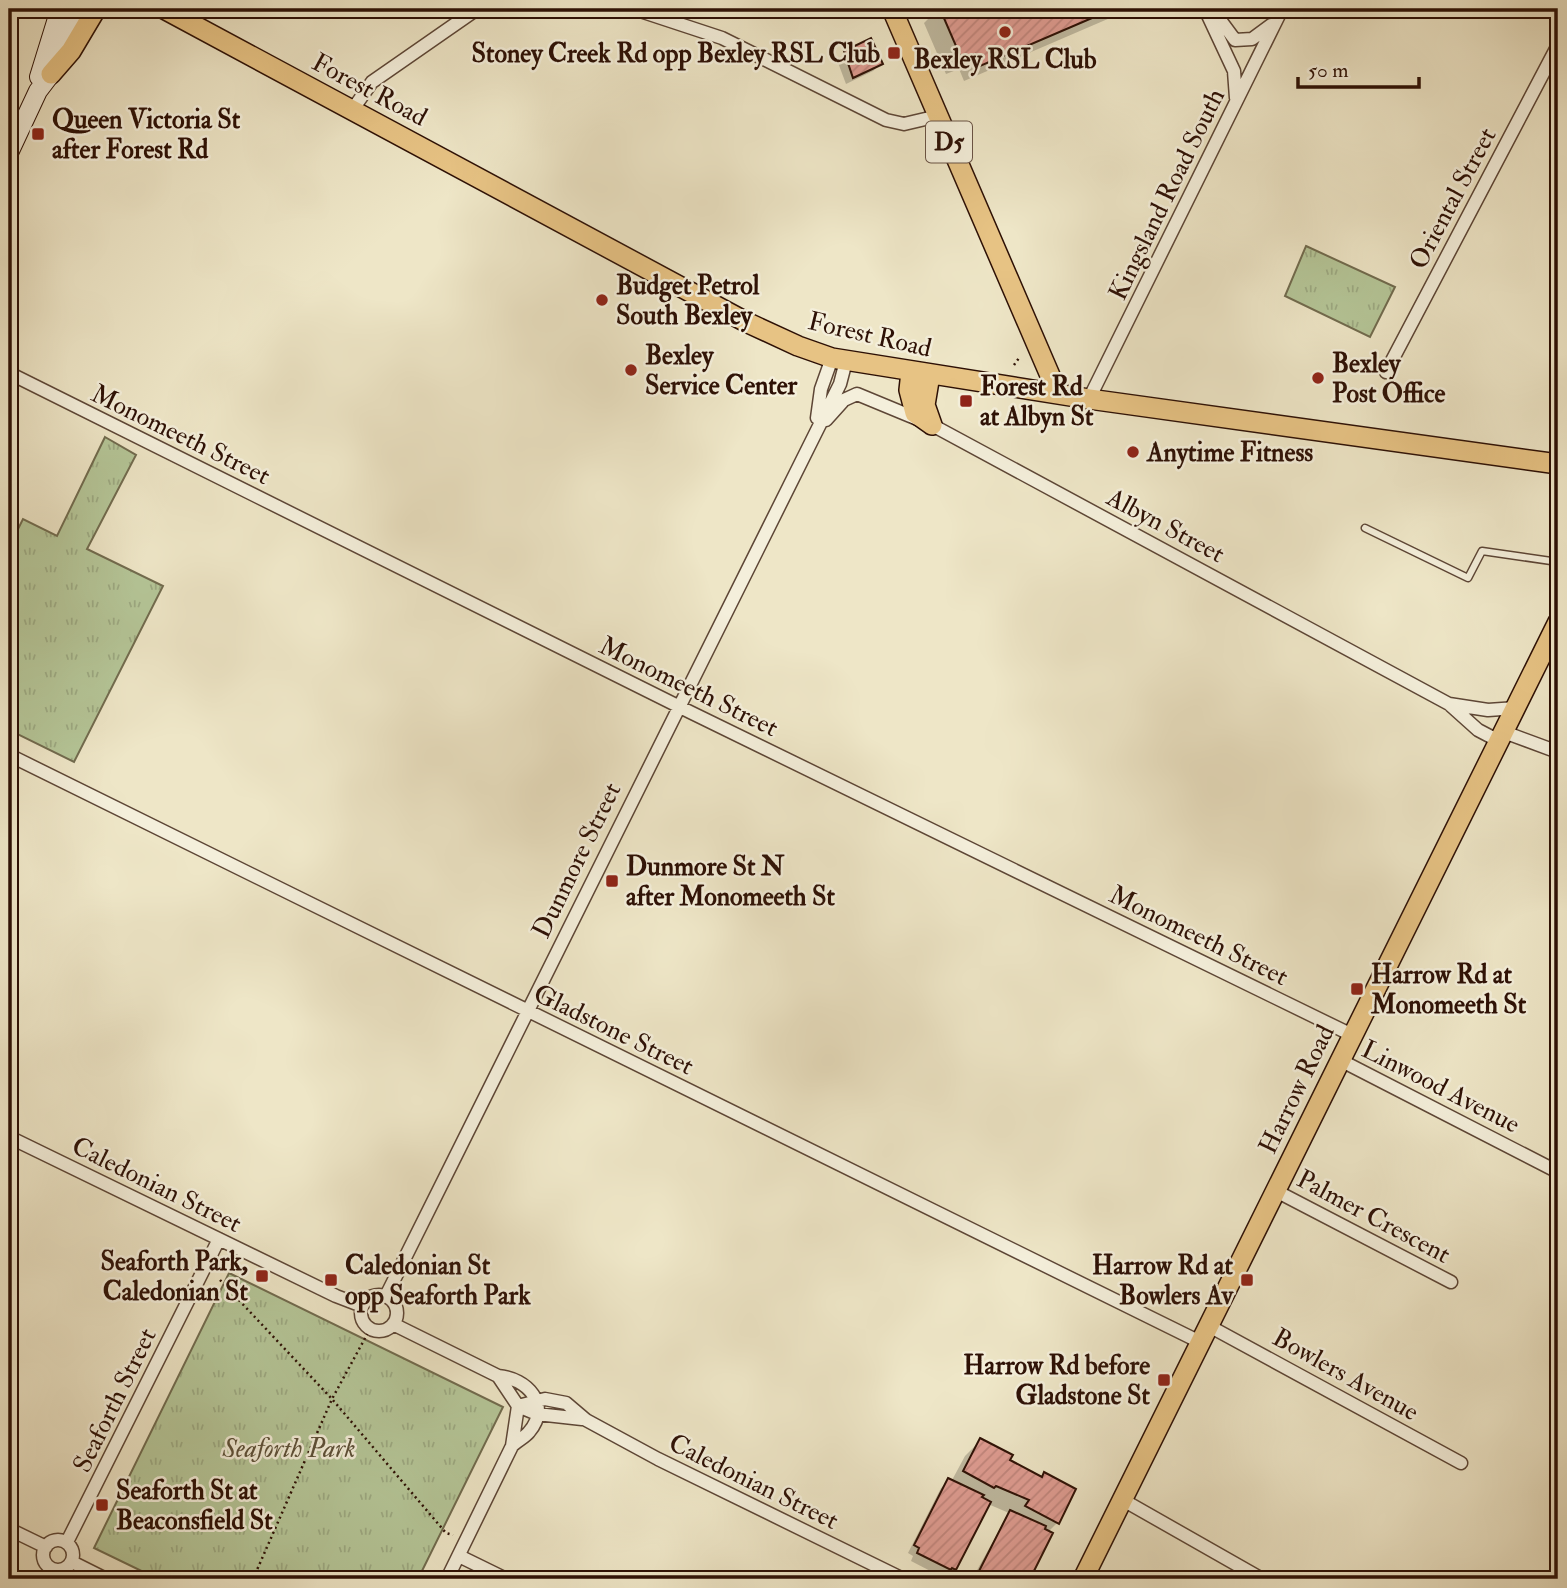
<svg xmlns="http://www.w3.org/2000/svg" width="1567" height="1588" viewBox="0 0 1567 1588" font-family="'IM FELL Double Pica',serif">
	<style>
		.grass { fill: url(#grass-tufts); stroke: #716b4e; stroke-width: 2 }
		.shadow { fill: #0003 }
		.building { fill: url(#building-hatch); stroke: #2d1005; stroke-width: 2 }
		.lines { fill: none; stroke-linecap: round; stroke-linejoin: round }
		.service-casing { stroke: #5d4636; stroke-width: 9 }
		.minor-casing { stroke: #5d4636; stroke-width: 15 }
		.secondary-casing { stroke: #2d1005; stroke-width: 20 }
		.primary-casing { stroke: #2d1005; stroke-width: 22 }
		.path { stroke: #2d1005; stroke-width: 2.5; stroke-dasharray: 2 3.5; stroke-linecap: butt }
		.service { stroke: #f4efdb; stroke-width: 6 }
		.minor { stroke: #f4efdb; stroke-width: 12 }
		.secondary { stroke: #f4efdb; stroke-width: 18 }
		.primary { stroke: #e7c384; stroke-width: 19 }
		.poi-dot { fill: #8f2418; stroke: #f4efdb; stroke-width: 2.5 }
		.labels { text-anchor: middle; stroke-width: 5; stroke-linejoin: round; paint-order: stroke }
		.shield { fill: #f4efdb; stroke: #695345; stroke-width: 2 }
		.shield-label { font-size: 24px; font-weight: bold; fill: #2d1005 }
		.poi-label { font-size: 26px; font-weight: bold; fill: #2d1005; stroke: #f4efdb; text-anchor: start }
		.street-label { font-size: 26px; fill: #2d1005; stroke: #f4efdb }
		.park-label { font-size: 26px; font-style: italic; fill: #5d5038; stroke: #f4efdb }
	</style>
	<defs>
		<pattern id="grass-tufts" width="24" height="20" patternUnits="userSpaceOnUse" patternTransform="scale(1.75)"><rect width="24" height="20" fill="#b5c698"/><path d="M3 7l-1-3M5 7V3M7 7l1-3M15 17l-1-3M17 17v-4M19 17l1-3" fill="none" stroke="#9ca982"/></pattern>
		<pattern id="building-hatch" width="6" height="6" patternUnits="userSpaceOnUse" patternTransform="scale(1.75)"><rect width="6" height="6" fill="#df9c92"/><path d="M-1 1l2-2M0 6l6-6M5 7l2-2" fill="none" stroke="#c0857c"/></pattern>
	</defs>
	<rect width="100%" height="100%" fill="#eee6c7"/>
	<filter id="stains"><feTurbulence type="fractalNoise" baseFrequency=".00286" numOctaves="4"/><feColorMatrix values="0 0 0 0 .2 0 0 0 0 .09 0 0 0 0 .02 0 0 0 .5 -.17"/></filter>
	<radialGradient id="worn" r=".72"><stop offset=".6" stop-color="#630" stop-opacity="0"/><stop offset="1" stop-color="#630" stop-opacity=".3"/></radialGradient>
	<path class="grass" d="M1306,246L1395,287L1370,337L1285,296Z
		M105,437L136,455L87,549L163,586L74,762L9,730V547L23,519L57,536Z
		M229,1273L503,1407L418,1579H158L94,1548Z"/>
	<path class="shadow" d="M938,9H1131L964,81L959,69L946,74L924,23Z
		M845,53L881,64L873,71L846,84L837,60Z
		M981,1440L1008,1461L1057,1523L1048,1532L1051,1534L1028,1579H972L1009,1513L988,1504L955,1569L948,1576L942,1577L911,1561L913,1556L908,1553L941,1488L948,1481L951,1482L965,1456Z"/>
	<path class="building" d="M940,9H1113L980,66L975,54L962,60Z
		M871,38L883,64L853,78L844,51Z
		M980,1438L1013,1455L1010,1460L1042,1477L1044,1472L1076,1489L1059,1524L1025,1506L1029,1500L996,1486L994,1488L963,1471Z
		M948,1478L984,1495L982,1497L991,1502L956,1570L952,1568L951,1570L917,1553L919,1548L914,1545Z
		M1010,1510L1046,1526L1045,1529L1053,1533L1030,1579H981L976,1577Z"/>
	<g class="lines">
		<g class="service-casing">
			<path id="service" d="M1365,528L1468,578L1482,551L1558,562"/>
		</g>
		<g class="minor-casing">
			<path id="minor" d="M634,9L722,38L886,120L904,124L938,116
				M1205,9L1234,71L1236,98
				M1212,9L1235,40L1252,39L1271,25
				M353,109L372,82L477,9
				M1386,372L1558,45
				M9,373L690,712L1352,1035
				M1089,399L1282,9
				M817,418L821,389L832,358
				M826,420L844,400L857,394L932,425L1449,704L1478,730L1499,741
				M1449,704L1488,710L1516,708
				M1504,732L1558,752
				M9,755L1200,1342
				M1340,1060L1558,1172
				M9,1137L336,1296L362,1306
				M1276,1191L1451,1282
				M361 1313a18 18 0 1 1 36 0a18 18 0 1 1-36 0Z
				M386,1296L840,384L846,361
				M393,1324L498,1376C527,1378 552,1405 529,1432C525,1437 517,1441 512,1446
				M1209,1326L1461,1463
				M498,1376L518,1406L537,1414L582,1419
				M518,1406L545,1399L566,1403L586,1420L658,1459L903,1579
				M1123,1500L1262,1579
				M9,1529L46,1547
				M43 1555a15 15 0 1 1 30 0a15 15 0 1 1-30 0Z
				M67,1542L219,1239
				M459,1556L506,1579
				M72,1562L106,1579
				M447,1579L512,1446L518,1406"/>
		</g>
		<g class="secondary-casing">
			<path id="secondary" d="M39,77L60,9
				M9,153L38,91L51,74L74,9"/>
		</g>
		<g class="primary-casing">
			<path id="primary" d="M164,9L746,322L798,346L832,358L1089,399L1558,464
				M892,9L1058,394
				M51,74L71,51L96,9
				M911,372L909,390L915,413L932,425
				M930,375L925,405L932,425
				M1083,1579L1558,622"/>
		</g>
		<path class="path" d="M1014,365L1019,358
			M220,1280L332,1399L446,1533L453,1535
			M253,1579L332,1399L370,1329"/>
		<use href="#service" class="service"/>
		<use href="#minor" class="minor"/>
		<use href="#secondary" class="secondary"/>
		<use href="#primary" class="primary"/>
	</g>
	<g class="poi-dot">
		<circle cx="1005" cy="32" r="7"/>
		<rect x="887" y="46" width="14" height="14" rx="3.5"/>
		<rect x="31" y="127" width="14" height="14" rx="3.5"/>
		<circle cx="602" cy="300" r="7"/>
		<circle cx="631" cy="370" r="7"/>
		<circle cx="1318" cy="378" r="7"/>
		<rect x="959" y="394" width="14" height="14" rx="3.5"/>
		<circle cx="1133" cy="452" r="7"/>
		<rect x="605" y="874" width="14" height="14" rx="3.5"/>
		<rect x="1350" y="982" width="14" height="14" rx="3.5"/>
		<rect x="255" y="1269" width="14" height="14" rx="3.5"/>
		<rect x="324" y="1273" width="14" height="14" rx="3.5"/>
		<rect x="1240" y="1273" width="14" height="14" rx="3.5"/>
		<rect x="1157" y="1373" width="14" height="14" rx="3.5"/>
		<rect x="95" y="1498" width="14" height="14" rx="3.5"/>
	</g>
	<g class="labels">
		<rect class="shield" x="926" y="121.5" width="46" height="41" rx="5"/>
		<g class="shield-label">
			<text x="949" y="150">D5</text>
		</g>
		<g class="poi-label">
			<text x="880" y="62" text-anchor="end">Stoney Creek Rd opp Bexley RSL Club</text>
			<text x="1005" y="68" text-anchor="middle">Bexley RSL Club</text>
			<text x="52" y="128">Queen Victoria St<tspan x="52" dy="30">after Forest Rd</tspan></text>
			<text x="616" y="294">Budget Petrol<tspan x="616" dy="30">South Bexley</tspan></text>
			<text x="645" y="364">Bexley<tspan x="645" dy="30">Service Center</tspan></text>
			<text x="1332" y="372">Bexley<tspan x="1332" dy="30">Post Office</tspan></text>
			<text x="980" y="395">Forest Rd<tspan x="980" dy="30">at Albyn St</tspan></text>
			<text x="1147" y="461">Anytime Fitness</text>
			<text x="626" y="875">Dunmore St N<tspan x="626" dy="30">after Monomeeth St</tspan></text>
			<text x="1371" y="983">Harrow Rd at<tspan x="1371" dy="30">Monomeeth St</tspan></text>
			<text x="248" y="1270" text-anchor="end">Seaforth Park,<tspan x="248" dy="30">Caledonian St</tspan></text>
			<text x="345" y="1274">Caledonian St<tspan x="345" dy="30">opp Seaforth Park</tspan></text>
			<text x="1233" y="1274" text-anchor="end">Harrow Rd at<tspan x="1233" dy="30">Bowlers Av</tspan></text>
			<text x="1150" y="1374" text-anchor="end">Harrow Rd before<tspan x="1150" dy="30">Gladstone St</tspan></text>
			<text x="116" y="1499">Seaforth St at<tspan x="116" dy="30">Beaconsfield St</tspan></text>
		</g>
		<g class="street-label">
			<text transform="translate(370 89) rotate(28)" y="9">Forest Road</text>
			<text transform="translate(1166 194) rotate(-64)" y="9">Kingsland Road South</text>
			<text transform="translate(1452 198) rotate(-62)" y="9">Oriental Street</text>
			<text transform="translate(870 334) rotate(13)" y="9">Forest Road</text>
			<text transform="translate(181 434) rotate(26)" y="9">Monomeeth Street</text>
			<text transform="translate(1166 525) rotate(28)" y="9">Albyn Street</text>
			<text transform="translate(689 686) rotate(26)" y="9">Monomeeth Street</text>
			<text transform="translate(576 860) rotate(-64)" y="9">Dunmore Street</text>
			<text transform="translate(1199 935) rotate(26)" y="9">Monomeeth Street</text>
			<text transform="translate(614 1029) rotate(26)" y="9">Gladstone Street</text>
			<text transform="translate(1441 1086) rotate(27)" y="9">Linwood Avenue</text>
			<text transform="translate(1296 1089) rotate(-64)" y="9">Harrow Road</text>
			<text transform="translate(157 1184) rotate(26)" y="9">Caledonian Street</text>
			<text transform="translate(1374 1216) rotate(28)" y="9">Palmer Crescent</text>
			<text transform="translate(1346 1374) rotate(29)" y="9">Bowlers Avenue</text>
			<text transform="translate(114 1400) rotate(-64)" y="9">Seaforth Street</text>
			<text transform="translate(754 1481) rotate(26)" y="9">Caledonian Street</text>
		</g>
		<g class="park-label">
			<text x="289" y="1457">Seaforth Park</text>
		</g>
	</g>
	<rect width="1567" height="1588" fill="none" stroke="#eee6c7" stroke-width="35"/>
	<rect x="10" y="10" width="1546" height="1567" fill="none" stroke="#2d1005" stroke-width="3.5"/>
	<rect x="18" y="18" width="1532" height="1553" fill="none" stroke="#2d1005" stroke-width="2"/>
	<path d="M1298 77v10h121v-10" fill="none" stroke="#2d1005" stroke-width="3.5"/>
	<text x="1308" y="77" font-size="21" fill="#2d1005" stroke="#f4efdb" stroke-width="5" paint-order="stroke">50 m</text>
	<rect width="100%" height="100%" filter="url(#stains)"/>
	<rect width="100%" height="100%" fill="url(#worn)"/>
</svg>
